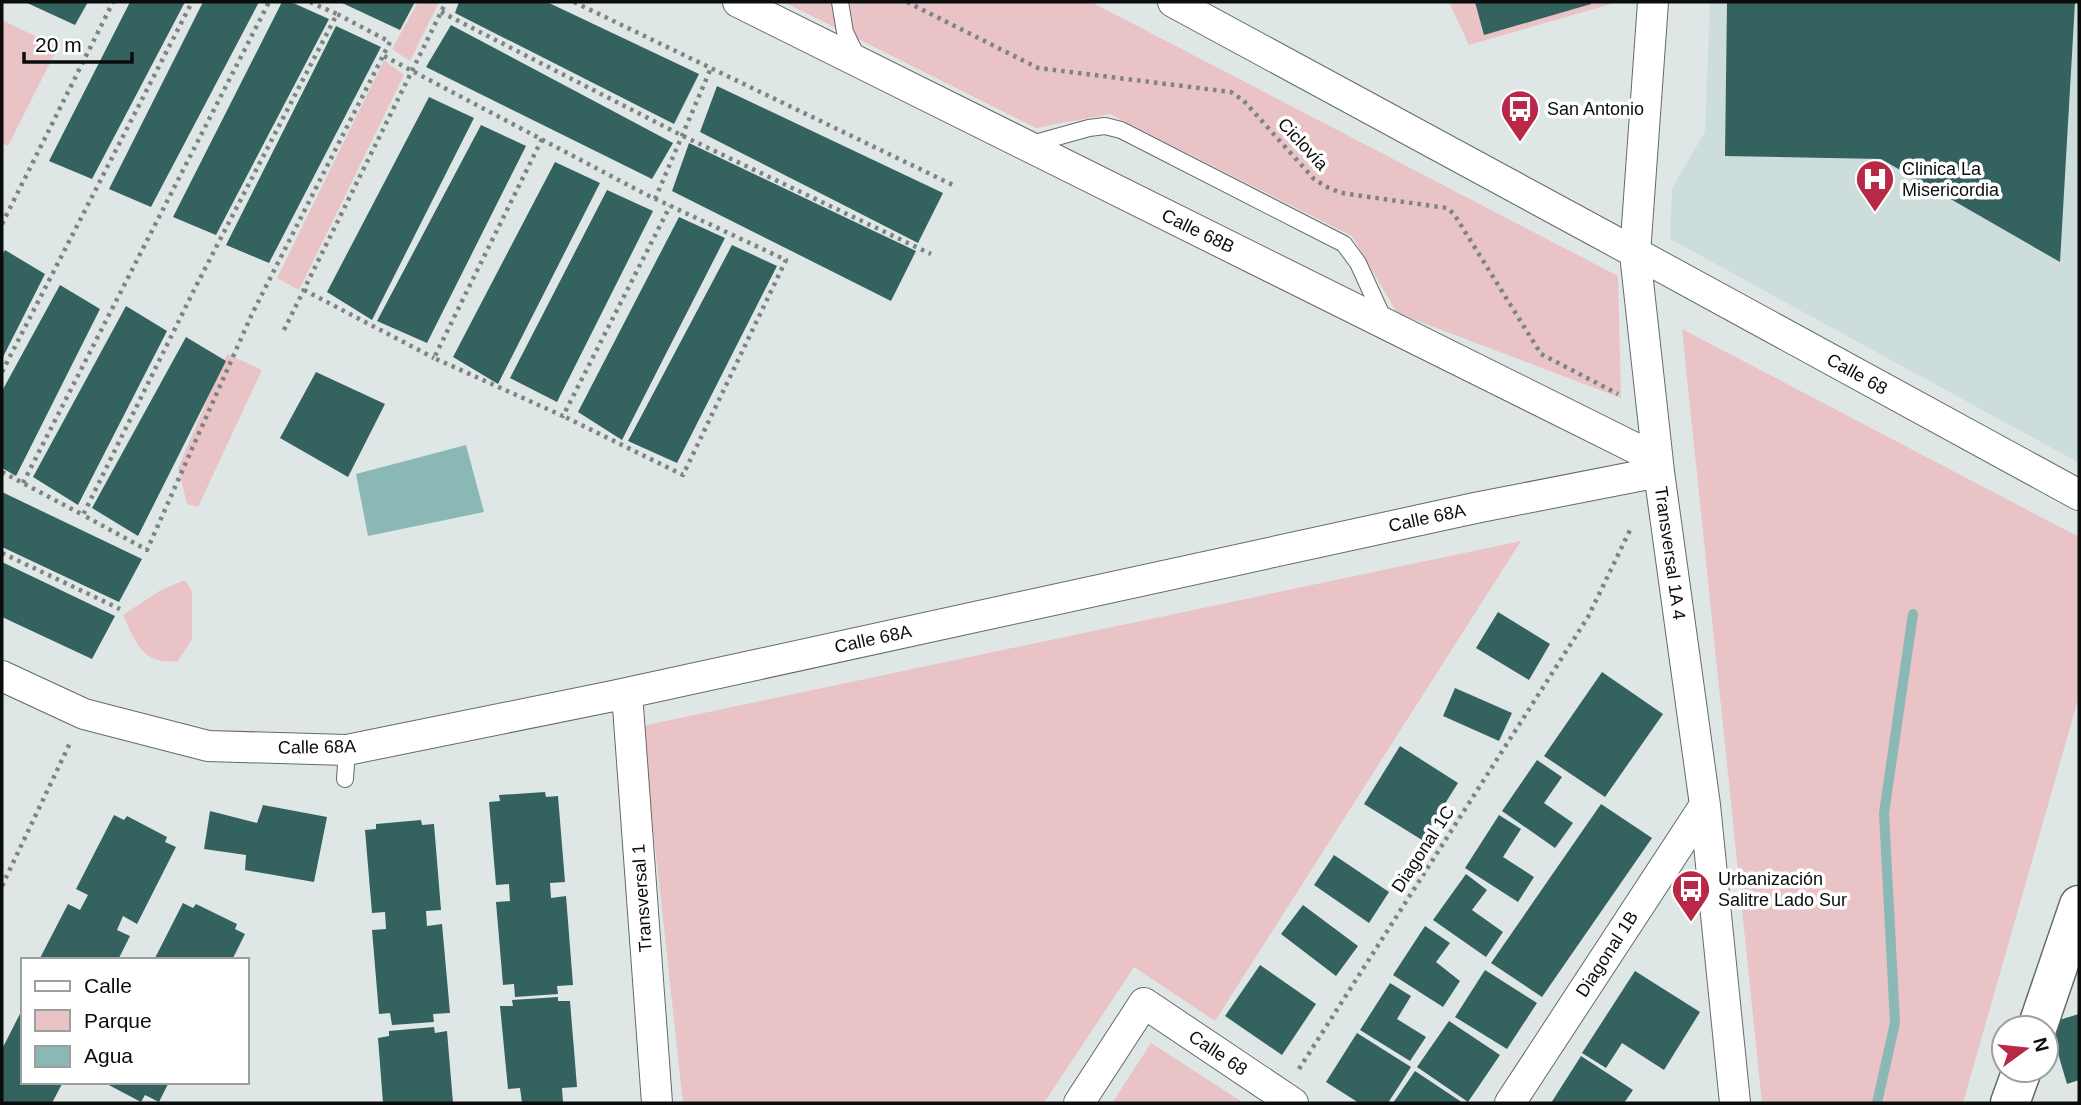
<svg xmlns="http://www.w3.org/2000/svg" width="2081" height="1105" viewBox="0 0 2081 1105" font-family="Arial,sans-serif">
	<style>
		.built { fill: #ccdddb }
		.green { fill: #e9c3c5 }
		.water { fill: #8ab9b5 }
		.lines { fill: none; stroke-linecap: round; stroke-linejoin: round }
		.stream { stroke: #8ab9b5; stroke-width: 10 }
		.building { fill: #34625f }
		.lane-casing { stroke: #646a6a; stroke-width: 18 }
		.street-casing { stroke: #646a6a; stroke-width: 32 }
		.secondary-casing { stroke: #646a6a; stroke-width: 41 }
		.path { stroke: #7e8483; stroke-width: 4.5; stroke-dasharray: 3.5 5; stroke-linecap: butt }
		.lane { stroke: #fff; stroke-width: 16 }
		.street { stroke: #fff; stroke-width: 30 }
		.secondary { stroke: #fff; stroke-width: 38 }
		.labels { text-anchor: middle; stroke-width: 7; stroke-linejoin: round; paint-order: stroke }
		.poi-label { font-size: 18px; fill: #0a0d0c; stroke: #fff; text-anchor: start }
		.street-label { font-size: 18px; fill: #0a0d0c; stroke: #fff }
	</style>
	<rect width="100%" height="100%" fill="#dfe7e6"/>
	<path class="built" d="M1710,2H2079V463L1670,239L1672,188L1705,132Z"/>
	<path class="green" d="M418,2H439L410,61L392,49Z
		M784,2H1091L1618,276L1621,398L1397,313L1352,236L1110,114L1036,128Z
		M1449,2H1611V4L1469,45Z
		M2,20L58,47L8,146L2,143Z
		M384,60L404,75L299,290L277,278Z
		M1682,329L2079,537V696L1963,1103H1762Z
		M227,354L262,370L198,507L187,504L178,468Z
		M1521,541L1215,1021L1134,967L1044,1103H683L642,726Z
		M185,580L192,591V639L178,661C142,665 136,643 123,615L161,590Z
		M1151,1043L1244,1103H1112Z"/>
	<path class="water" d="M466,445L484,512L368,536L356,474Z"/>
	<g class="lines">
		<path class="stream" d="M1877,1103L1895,1023L1884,813L1913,614"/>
	</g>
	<path class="building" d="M25,2H88L75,25Z
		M130,2H185L92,179L49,161Z
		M203,2H259L151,207L109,189Z
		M282,2H291L329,19L216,235L173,217Z
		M340,2H415L400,30Z
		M459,2H547L699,74L674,124L455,13Z
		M1475,2H1591V4L1484,35Z
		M1727,2H2075L2060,262L1881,159L1725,156Z
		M451,25L673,143L652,179L426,67Z
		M336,26L381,47L269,263L226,245Z
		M717,86L943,193L918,243L700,132Z
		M429,97L474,118L372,320L327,292Z
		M481,125L526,146L427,343L377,321Z
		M689,143L916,251L891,301L672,191Z
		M555,162L600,183L498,384L453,357Z
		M607,190L653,211L557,402L510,378Z
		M679,217L725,238L622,440L578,412Z
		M732,245L777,266L677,463L628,441Z
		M5,250L45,274L2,359V255Z
		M60,285L100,309L16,476L2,468V391Z
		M126,306L167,331L78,505L33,477Z
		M186,337L226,361L138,536L92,508Z
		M316,372L385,404L348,477L280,438Z
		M2,492L142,559L119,602L2,547Z
		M2,562L115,616L92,659L2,617Z
		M1498,612L1550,644L1529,680L1476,648Z
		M1602,672L1663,714L1605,797L1544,756Z
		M1455,688L1512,713L1499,741L1443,716Z
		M1400,746L1458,783L1422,840L1364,804Z
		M1537,760L1562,777L1544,803L1573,823L1555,848L1502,811Z
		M545,792L546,797L558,796L565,882L550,883L551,898L566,896L573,985L557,986L558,994L515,997L514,984L503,985L496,902L510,901L509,884L496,885L489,802L500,801L499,795Z
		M1601,804L1652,838L1542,997L1491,963Z
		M263,805L327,817L314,882L245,870L246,855L204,849L210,811L257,823Z
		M114,815L124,820L127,816L167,837L165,842L176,847L137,924L123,916L117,930L130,936L118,960H39L68,904L80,910L88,895L76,889Z
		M1499,815L1521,829L1503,857L1534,877L1518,902L1465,868Z
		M421,820L422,825L434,824L441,910L426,911L427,926L442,924L450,1013L433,1014L434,1022L392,1025L390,1013L379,1014L372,930L386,929L385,912L372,913L365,830L376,829V824Z
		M1334,855L1389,892L1369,923L1314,885Z
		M1466,874L1487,890L1472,910L1503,932L1486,957L1433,920Z
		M183,903L193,908L196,904L237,924L235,929L245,934L232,960H154Z
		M1303,905L1358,946L1336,976L1281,934Z
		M1425,926L1450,943L1436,962L1460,981L1443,1007L1393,975Z
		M1260,965L1316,1004L1282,1055L1225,1016Z
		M1485,970L1537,1003L1507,1049L1455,1017Z
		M1635,971L1700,1012L1664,1070L1622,1043L1606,1068L1582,1053Z
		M1390,983L1411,996L1397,1019L1426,1037L1410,1061L1360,1030Z
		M558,997V1001H570L577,1087L562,1088L563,1103H522L520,1088L508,1089L500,1006H513L512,1000Z
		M23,1008V1082H63L52,1103H2V1049Z
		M2079,1014V1080L2067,1084L2049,1023Z
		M1449,1021L1500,1055L1468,1102L1417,1067Z
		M434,1027L435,1033L447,1031L453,1103H383L378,1038L389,1036V1031Z
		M1357,1033L1411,1067L1388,1103H1359L1326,1082Z
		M1581,1056L1633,1090L1624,1103H1551Z
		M1415,1071L1463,1103H1393Z
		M103,1082H169L159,1102L145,1095L141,1102Z"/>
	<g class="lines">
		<g class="lane-casing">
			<path id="lane" d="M840,2L845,32L858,59
				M1028,145L1089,128L1105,126L1121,130L1344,244L1358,263L1384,320
				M345,779L347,750"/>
		</g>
		<g class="street-casing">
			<path id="street" d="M738,2L1657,459
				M1173,2C1476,165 1777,330 2079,495
				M1653,2L1635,254L1659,472L1705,805L1735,1103
				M2,676L84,714L208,746L347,750L613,696L1475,508L1659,472
				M627,693L657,1103
				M1079,1103L1144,1003L1293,1103
				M1510,1103L1705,805"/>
		</g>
		<g class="secondary-casing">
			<path id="secondary" d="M2037,1028L2079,905
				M2010,1103L2022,1070"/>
		</g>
		<path class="path" d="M310,2L337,14L196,286L83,515L147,550L252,314L390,42L337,14
			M574,2L953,185
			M907,2L1038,68L1231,92L1243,100L1314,179L1327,187L1341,193L1447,208L1454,214L1541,354L1618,394
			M441,12L683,136L931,254
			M384,56L645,194L786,260L683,475L563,416
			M542,139L434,358L563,416L670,206
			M655,199L711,68
			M2,224L113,2
			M304,290L434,358
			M284,330L446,2
			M2,372L192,2
			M2,472L83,515
			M23,483L269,2
			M2,553L120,609
			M2,886L70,743
			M1299,1069L1588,617L1631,528"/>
		<use href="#lane" class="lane"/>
		<use href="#street" class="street"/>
		<use href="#secondary" class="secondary"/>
	</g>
	<defs>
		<g id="bus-pin" transform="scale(2.0125)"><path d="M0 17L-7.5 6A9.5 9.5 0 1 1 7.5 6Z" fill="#b92847" stroke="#fff"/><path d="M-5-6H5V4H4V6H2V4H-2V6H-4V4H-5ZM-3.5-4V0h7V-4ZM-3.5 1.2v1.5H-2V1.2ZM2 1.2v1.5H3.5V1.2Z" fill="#fff"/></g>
		<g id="hospital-pin" transform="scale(2.0125)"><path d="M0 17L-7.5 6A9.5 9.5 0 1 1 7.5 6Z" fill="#b92847" stroke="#fff"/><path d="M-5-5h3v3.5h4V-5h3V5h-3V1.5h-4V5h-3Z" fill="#fff"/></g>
	</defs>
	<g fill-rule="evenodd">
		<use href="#bus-pin" x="1520" y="109"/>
		<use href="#hospital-pin" x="1875" y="179"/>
		<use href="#bus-pin" x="1691" y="889"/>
	</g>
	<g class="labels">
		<g class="poi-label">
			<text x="1547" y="115">San Antonio</text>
			<text x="1902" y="175">Clinica La<tspan x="1902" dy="21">Misericordia</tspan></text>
			<text x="1718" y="885">Urbanización<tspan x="1718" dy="21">Salitre Lado Sur</tspan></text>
		</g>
		<g class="street-label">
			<text transform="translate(1303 144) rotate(47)" y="6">Ciclovía</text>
			<text transform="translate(1198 231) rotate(26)" y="6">Calle 68B</text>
			<text transform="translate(1857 374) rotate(29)" y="6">Calle 68</text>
			<text transform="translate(1427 518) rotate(-12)" y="6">Calle 68A</text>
			<text transform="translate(1670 553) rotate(82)" y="6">Transversal 1A 4</text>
			<text transform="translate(873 639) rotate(-12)" y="6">Calle 68A</text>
			<text transform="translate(317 747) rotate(-1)" y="6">Calle 68A</text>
			<text transform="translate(1423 849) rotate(-57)" y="6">Diagonal 1C</text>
			<text transform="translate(642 898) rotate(-94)" y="6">Transversal 1</text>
			<text transform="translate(1607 954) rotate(-57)" y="6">Diagonal 1B</text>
			<text transform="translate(1218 1053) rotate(34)" y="6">Calle 68</text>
		</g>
	</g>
	<rect width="2081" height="1105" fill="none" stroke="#0a0d0c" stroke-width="7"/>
	<rect x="21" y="958" width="228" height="126" fill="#ffffff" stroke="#9d9e9e" stroke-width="2"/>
	<rect x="35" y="981" width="35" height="10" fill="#ffffff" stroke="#9d9e9e" stroke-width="2"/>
	<text x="84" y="993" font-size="21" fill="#0a0d0c">Calle</text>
	<rect x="35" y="1010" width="35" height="21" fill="#e9c3c5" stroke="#9d9e9e" stroke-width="2"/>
	<text x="84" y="1028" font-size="21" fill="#0a0d0c">Parque</text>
	<rect x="35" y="1046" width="35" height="21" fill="#8ab9b5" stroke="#9d9e9e" stroke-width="2"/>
	<text x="84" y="1063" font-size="21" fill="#0a0d0c">Agua</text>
	<g transform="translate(2025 1049) rotate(75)"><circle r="33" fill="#ffffff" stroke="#9d9e9e" stroke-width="2"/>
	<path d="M0-5L12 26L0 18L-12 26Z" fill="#b92847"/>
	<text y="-10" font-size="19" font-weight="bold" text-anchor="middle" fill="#0a0d0c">N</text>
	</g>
	<path d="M24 52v10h108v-10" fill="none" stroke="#0a0d0c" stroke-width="3.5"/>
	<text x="35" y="52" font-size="21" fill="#0a0d0c" stroke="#ffffff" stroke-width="5" paint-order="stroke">20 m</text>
</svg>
